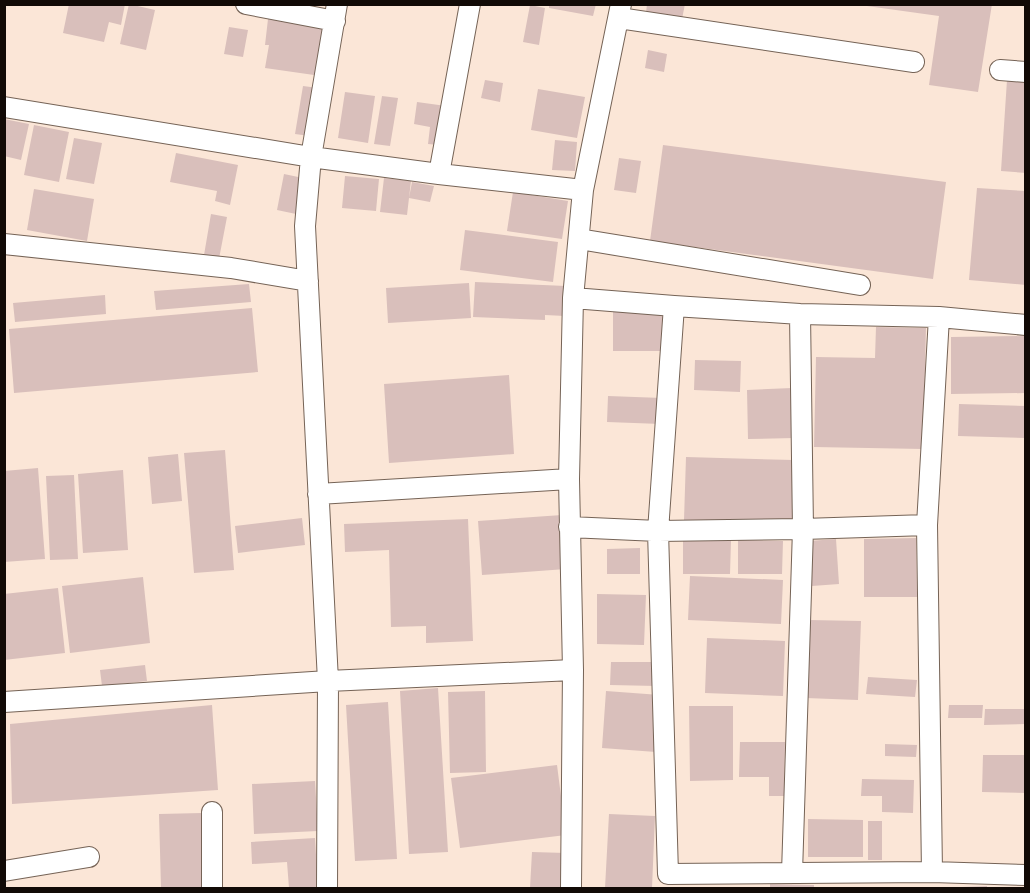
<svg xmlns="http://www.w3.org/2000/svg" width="1030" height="893" viewBox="0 0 1030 893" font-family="'DejaVu Sans',sans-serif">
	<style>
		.building { fill: #d9bfbb }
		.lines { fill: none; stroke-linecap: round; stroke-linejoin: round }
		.minor-casing { stroke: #756356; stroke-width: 22 }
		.minor { stroke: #fff; stroke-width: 20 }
	</style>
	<rect width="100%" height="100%" fill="#fbe6d7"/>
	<path class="building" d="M69,4H125L121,25L109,22L104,42L63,33Z
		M129,4L155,10L146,50L120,44Z
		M549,4H596L593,16L549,8Z
		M647,4H685L682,19L646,13Z
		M867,4H992L978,92L929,85L939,16L867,6Z
		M530,5L545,8L539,45L523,42Z
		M268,19L328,28L321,76L265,68L269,45H265Z
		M229,27L248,30L243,57L224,54Z
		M648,50L667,54L664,72L645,68Z
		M485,80L503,83L500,102L481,98Z
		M1007,80L1026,82V173L1001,171Z
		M303,86L318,88L310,136L295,134Z
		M538,89L585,97L577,138L531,130Z
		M345,92L375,96L368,143L338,138Z
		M382,96L398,98L390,146L374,144Z
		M417,102L446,106L439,145L428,144L430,127L414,124Z
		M4,119L29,124L21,160L4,156Z
		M34,125L69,132L59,182L24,175Z
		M74,138L102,143L94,184L66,179Z
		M555,140L577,142L575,171L552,170Z
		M663,145L946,182L933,279L650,241Z
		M176,153L238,165L230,205L215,201L217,191L170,182Z
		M619,158L641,161L636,193L614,190Z
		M284,174L303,178L296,214L277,210Z
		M345,176L379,179L376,211L342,208Z
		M384,178L411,181L407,215L380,212Z
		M412,182L434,186L430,202L409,198Z
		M977,188L1026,191V285L969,280Z
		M34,189L94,199L87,241L27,230Z
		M513,192L568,201L562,239L507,231Z
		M211,214L227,217L218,264L203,261Z
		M465,230L558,242L553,282L460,270Z
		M475,282L566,286L565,316L545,315V320L473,317Z
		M469,283L471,318L388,323L386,288Z
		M249,284L251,302L156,310L154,291Z
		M105,295L106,314L15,322L13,303Z
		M252,308L258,372L14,393L9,329Z
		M664,309V351H613V310Z
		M876,327L926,328L923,449L814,447L816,357L875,358Z
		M1026,336V393L951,394V337Z
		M695,360L741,361L740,392L694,390Z
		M509,375L514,454L389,463L384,384Z
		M792,388L794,438L748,439L747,390Z
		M608,396L662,398L661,424L607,422Z
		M959,404L1026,406V438L958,436Z
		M225,450L234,570L194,573L184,453Z
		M178,454L182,501L152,504L148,457Z
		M686,457L793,460L792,522L684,520Z
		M38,468L45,559L4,562V471Z
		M123,470L128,550L83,553L78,474Z
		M74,475L78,559L50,560L46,476Z
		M562,515L566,569L482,575L478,521Z
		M302,518L305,545L238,553L235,526Z
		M468,519L473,641L426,643V626L391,627L389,550L345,552L344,524Z
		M916,538L917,597H864V539Z
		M836,539L839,584L812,586L809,541Z
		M683,540H731L730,574H683Z
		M738,540L783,541L782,574H738Z
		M640,548V574H607V549Z
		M690,576L783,580L781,624L688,620Z
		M143,577L150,643L70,653L62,586Z
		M58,588L65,653L4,660V594Z
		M597,594L646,595L644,645L597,644Z
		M809,620L861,621L858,700L806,698Z
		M707,638L785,641L783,696L705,693Z
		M611,662H657V686L610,685Z
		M145,665L147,681L102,686L100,670Z
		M868,677L917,680L915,697L866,694Z
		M438,688L448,852L409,854L400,691Z
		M485,691L486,772L450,773L448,692Z
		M606,691L660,695L656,752L602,748Z
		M388,702L397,859L355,861L346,705Z
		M212,705L218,790L12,804L10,724Z
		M949,705H983L982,718H948Z
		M689,706H733V780L690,781Z
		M985,709H1026V724L984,725Z
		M740,742H785L784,796H769V777H739Z
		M885,744L917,745L916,757L885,756Z
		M983,755H1026V793L982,792Z
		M557,765L566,835L460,848L451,778Z
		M862,779L914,780L913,813L882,812V796H861Z
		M315,781L318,831L254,834L252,784Z
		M202,813L203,888H161L159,814Z
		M609,814L655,816L652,888H605Z
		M808,819L863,820V857H808Z
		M868,821H882V860H868Z
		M315,838L318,888H289L287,862L252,864L251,842Z
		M532,852L566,853L564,888H530Z
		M770,884L814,885V888H770Z
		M987,886V888H962V887Z"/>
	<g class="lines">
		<g class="minor-casing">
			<path id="minor" d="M246,4L335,21
				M619,18L914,62
				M1000,70L1026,72
				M4,107L311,157L439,174L583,190
				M439,174L470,4
				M579,239L860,285
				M4,244L231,268L308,281
				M573,298L674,306L800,314L939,317L1026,325
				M674,306L658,531L668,874L932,872L1026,875
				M318,494L569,479
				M569,527L658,531L803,529L927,525
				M4,702L328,681L573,670
				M212,812V888
				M4,871L89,857
				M932,872L927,525L939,317
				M792,873L803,529L800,314
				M327,888L328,681L305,226L311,157L337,4
				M571,888L573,670L569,479L573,298L583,190L621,4"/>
		</g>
		<use href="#minor" class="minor"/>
	</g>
	<rect width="1030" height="893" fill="none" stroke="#110a06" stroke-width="12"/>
</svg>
